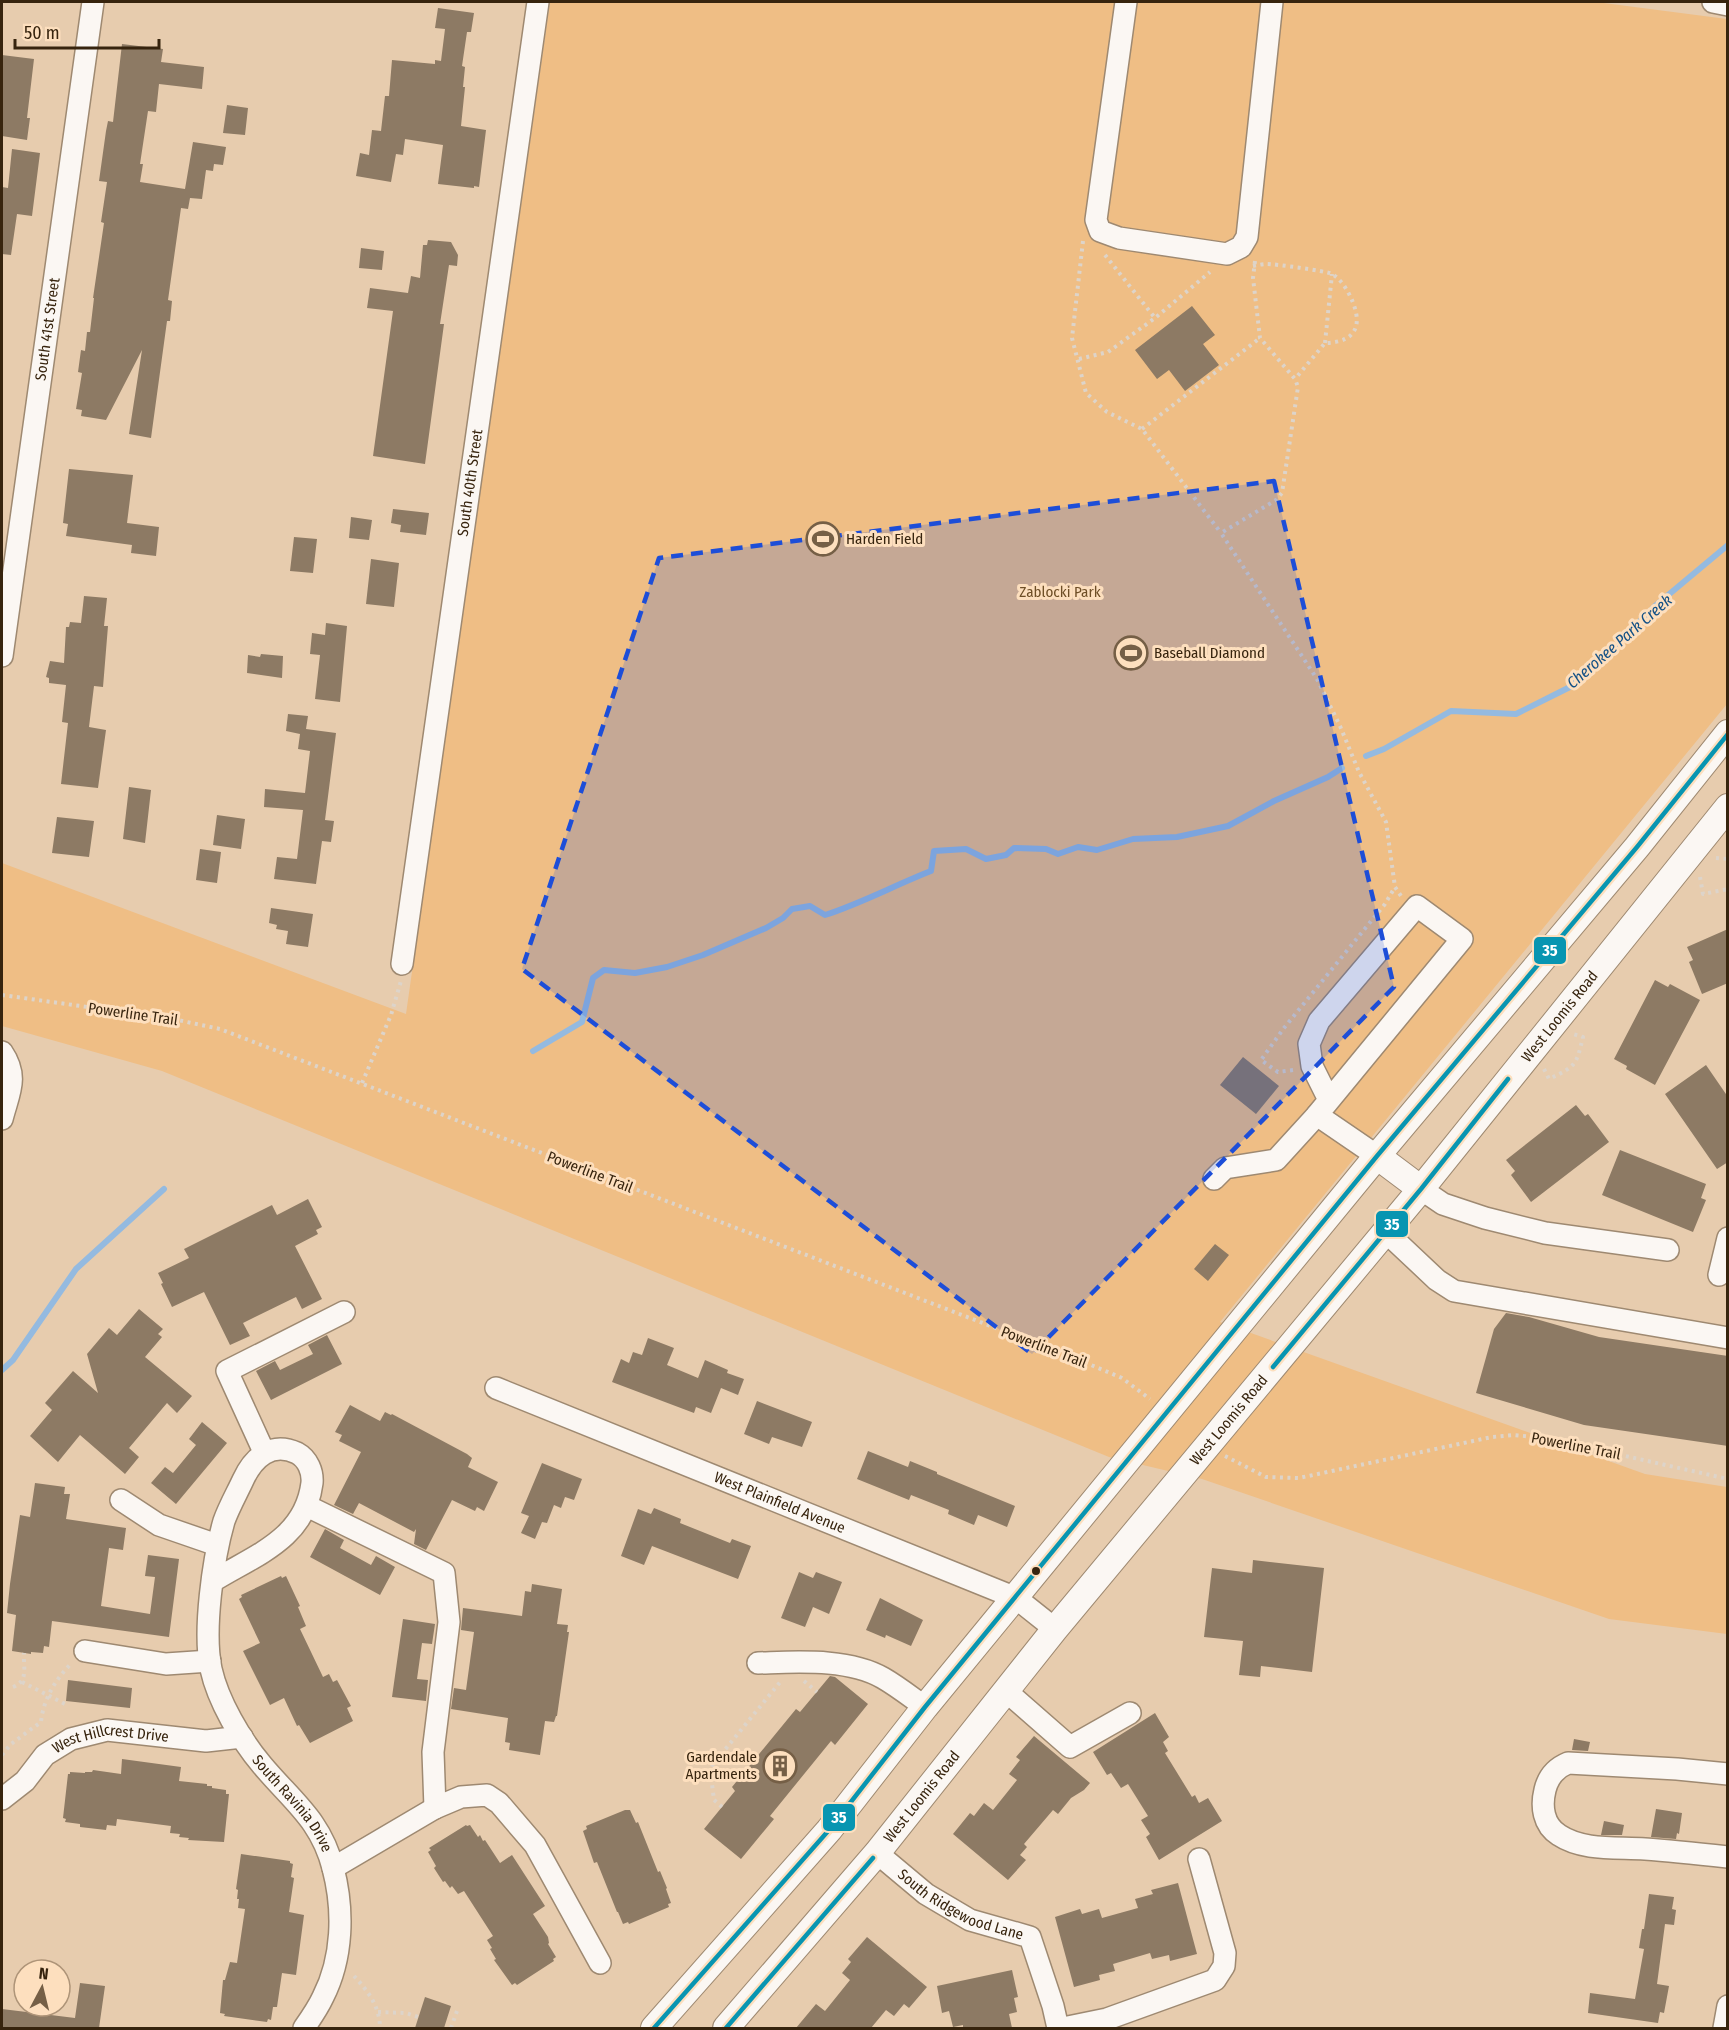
<svg xmlns="http://www.w3.org/2000/svg" width="1729" height="2030" viewBox="0 0 1729 2030" font-family="'Fira Sans Condensed',sans-serif">
	<style>
		.green { fill: #efbe85 }
		.lines { fill: none; stroke-linecap: round; stroke-linejoin: round }
		.stream { stroke: #94bae0; stroke-width: 6 }
		.building { fill: #8d7a64 }
		.minor-casing { stroke: #9e8971; stroke-width: 24 }
		.major-casing { stroke: #9e8971; stroke-width: 28 }
		.path { stroke: #ddd4ca; stroke-width: 4; stroke-dasharray: 3 4.5; stroke-linecap: butt }
		.minor { stroke: #fbf7f3; stroke-width: 21 }
		.major { stroke: #fbf7f3; stroke-width: 26 }
		.bus-1-casing { stroke: #fddfbe; stroke-width: 9 }
		.bus-1 { stroke: #0895b1; stroke-width: 4.5 }
		.marked { fill: #1d4ed8; fill-opacity: 0.2; stroke: #1d4ed8; stroke-width: 4.5; stroke-dasharray: 12 8; stroke-linejoin: round }
		.bus-dot { fill: #37240e; stroke: #fddfbe; stroke-width: 2 }
		.labels { text-anchor: middle; stroke-width: 6; stroke-linejoin: round; paint-order: stroke }
		.street-label { font-size: 15px; fill: #37240e; stroke: #fddfbe }
		.poi-label { font-size: 15px; fill: #37240e; stroke: #fddfbe; text-anchor: start }
		.park-label { font-size: 15px; fill: #6e4e26; stroke: #fddfbe }
		.water-label { font-size: 16px; font-style: italic; fill: #135085; stroke: #fddfbe }
		.line-badge { stroke: #fddfbe; stroke-width: 2 }
		.badge-label { font-size: 16px; text-anchor: middle; font-weight: bold; fill: #fff }
	</style>
	<rect width="100%" height="100%" fill="#e7ccae"/>
	<path class="green" d="M550,2H1596L1727,19V704L1220,1322L1645,1474L1727,1487V1634L1609,1619L1202,1479L1109,1457L162,1071L2,1026V863L406,1014Z"/>
	<g class="lines">
		<path class="stream" d="M1366,756L1384,749L1451,711L1516,714L1570,687L1611,650L1655,606L1728,545
			M533,1051L582,1022L593,978L604,970L635,973L667,967L703,955L766,928L783,918L792,909L810,906L825,915C862,903 895,885 931,871L934,851L966,849L986,859L1006,855L1014,848L1046,849L1058,854L1078,847L1097,850L1133,839L1177,837L1228,826L1274,801L1328,777L1342,768
			M2,1370L13,1360L76,1269L164,1189"/>
	</g>
	<path class="building" d="M438,8L474,13L471,32H467L462,66L465,67L463,87H465L461,126L486,130L479,187L474,186V188L438,184L443,145L405,139L403,155L396,154L391,182L356,176L360,153L369,155L372,130L381,131L385,96H389L392,60L435,64V60L441,61L445,29L435,28Z
		M122,44L163,49L161,62L204,67L202,89L159,84L156,112L148,111L140,164H143L140,182L185,189L193,142L226,147L223,165L214,164L213,171L206,170L202,199L190,198L188,209L181,208L168,300L172,301L170,321H167L151,438L129,434L142,350L106,420L81,416L82,410L76,409L82,373L78,372L81,350L85,351L87,332H90L94,298H93L104,223L101,222L107,182L99,181L106,131L108,121L113,122Z
		M2,55L34,59L27,118H30L27,140L2,136Z
		M227,105L248,108L245,135L223,133Z
		M12,149L40,153L32,216L17,214L11,255L2,254V187L8,188Z
		M428,240L451,242L458,255L457,266L449,265L440,324H444L425,464L373,456L393,311L367,308L370,288L408,293L411,276L420,278L423,245H427Z
		M361,248L384,251L382,270L359,268Z
		M1192,306L1215,335L1203,344L1219,365L1185,391L1169,370L1157,379L1135,350Z
		M69,469L133,475L127,523L159,527L156,556L131,553L132,545L66,536L68,524L63,523Z
		M393,509L429,513L426,535L400,532L401,525L391,523Z
		M351,517L372,520L369,540L349,538Z
		M294,537L317,539L313,573L290,571Z
		M371,559L399,563L394,607L366,604Z
		M84,596L107,598L104,626H108L103,687L94,686L89,727L106,730L98,788L61,784L68,723L62,722L66,685L49,683V678L46,677L50,661L64,663L66,627H69L70,622L81,623Z
		M326,623L347,626L340,702L315,699L320,655L310,654L312,633L325,635Z
		M261,654L283,656L282,678L247,673L248,655L260,657Z
		M288,714L308,716L306,729L336,733L325,820L334,821L331,842L322,841L316,884L274,879L277,857L297,859L303,810L264,807L265,789L305,793L310,751L298,749L300,734L286,731Z
		M129,787L151,790L145,843L123,839Z
		M217,815L245,819L241,849L213,845Z
		M57,817L94,821L89,857L52,853Z
		M200,849L221,852L217,883L196,880Z
		M271,908L313,914L308,947L286,944L288,931L276,929L277,925L269,923Z
		M1728,929V983L1702,994L1689,962L1693,960L1687,947Z
		M1655,980L1668,987L1670,984L1700,1000L1655,1085L1626,1069L1627,1066L1614,1059Z
		M1243,1057L1279,1086L1256,1114L1220,1085Z
		M1706,1065L1728,1097V1162L1717,1169L1665,1094Z
		M1576,1105L1585,1116L1588,1114L1609,1142L1531,1202L1511,1175L1515,1171L1506,1160Z
		M1620,1150L1706,1184L1701,1198L1706,1200L1693,1232L1602,1195Z
		M308,1199L322,1227L316,1230L318,1234L295,1246L322,1299L302,1309L296,1297L243,1323L250,1336L230,1345L204,1292L172,1307L161,1284L163,1283L158,1273L189,1258L184,1249L272,1205L277,1215Z
		M1215,1244L1229,1255L1208,1281L1194,1269Z
		M139,1309L163,1329L158,1334L162,1337L145,1357L192,1396L177,1413L167,1403L129,1448L139,1457L125,1474L80,1435L58,1462L30,1436L52,1410L45,1403L73,1371L98,1393L87,1354L109,1328L117,1335Z
		M1506,1313L1529,1317L1599,1337L1728,1356V1446L1584,1425L1476,1393L1494,1329Z
		M327,1335L342,1364L271,1400L256,1371L275,1361L280,1370L313,1354L308,1345Z
		M648,1338L674,1348L667,1365L698,1378L705,1360L728,1370L727,1373L744,1379L738,1395L721,1388L711,1413L696,1407L694,1413L612,1382L621,1359L629,1363L633,1352L642,1355Z
		M757,1401L812,1422L802,1447L772,1437L769,1444L744,1434Z
		M350,1405L380,1421L385,1412L391,1415L392,1414L467,1454L472,1458L468,1467L498,1482L484,1511L477,1507L475,1511L452,1500L426,1550L414,1544L416,1529L414,1532L359,1503L353,1514L334,1505L361,1452L339,1441L342,1435L335,1432Z
		M202,1422L227,1443L176,1504L151,1483L165,1467L173,1473L196,1445L189,1439Z
		M868,1451L908,1467L910,1461L937,1472V1474L1015,1506L1007,1527L978,1515L974,1525L948,1514L949,1510L911,1495L909,1500L857,1479Z
		M542,1463L582,1479L574,1500L565,1497L561,1508L554,1505L547,1523L542,1522L535,1539L521,1533L529,1516L521,1513Z
		M35,1483L65,1487L64,1494H70L66,1519L126,1528L123,1550L109,1548L101,1606L150,1614L155,1577L145,1576L148,1555L179,1559L169,1637L52,1621L49,1647L44,1646L43,1653L31,1652V1654L12,1651L16,1615L7,1613L10,1584L20,1515L30,1517Z
		M654,1508L681,1519L680,1523L730,1543L732,1539L751,1546L738,1579L652,1546L644,1565L621,1556L638,1509L651,1514Z
		M325,1529L344,1540L340,1548L371,1565L376,1556L395,1567L380,1595L310,1557Z
		M1253,1560L1324,1568L1312,1672L1261,1666L1260,1677L1239,1675L1243,1641L1204,1637L1212,1568L1252,1573Z
		M799,1572L813,1578L816,1572L842,1582L829,1614L813,1607L805,1627L781,1618Z
		M281,1576L282,1578L286,1576L300,1606L298,1607L306,1626L300,1629L323,1677L329,1674L333,1682L337,1680L351,1706L347,1708L353,1721L310,1743L299,1725L297,1726L284,1698L270,1705L243,1651L260,1643L239,1599L242,1597L241,1595Z
		M532,1584L562,1589L557,1624L568,1625L567,1632H569L557,1716H556L554,1722L545,1721L540,1755L509,1750L510,1743L505,1742L508,1718L451,1709L454,1688L466,1690L474,1632L461,1630L463,1608L522,1616L525,1591L531,1592Z
		M880,1598L923,1620L911,1646L886,1635L885,1638L866,1630Z
		M403,1619L435,1624L432,1644L422,1643L417,1679L428,1680L426,1701L392,1697Z
		M830,1676L835,1677L868,1704L835,1745L831,1741L770,1816L774,1819L741,1859L704,1829L735,1791L732,1787L796,1709L800,1712Z
		M68,1680L132,1688L130,1708L66,1701Z
		M1155,1713L1169,1737L1163,1742L1168,1751L1165,1753L1192,1797L1195,1795L1199,1803L1208,1798L1222,1821L1159,1860L1146,1837L1150,1834L1141,1820L1148,1816L1128,1784L1121,1788L1111,1773L1107,1775L1093,1752Z
		M1034,1736L1090,1783L1084,1790L1071,1798L1058,1814L1053,1810L1024,1844L1027,1847L1020,1855L1026,1860L1008,1880L953,1834L970,1813L974,1816L984,1803L993,1810L1017,1780L1009,1774L1020,1760L1016,1757Z
		M1574,1739L1590,1742L1588,1751L1572,1750Z
		M122,1759L181,1767L179,1781L207,1784V1786H212V1788L226,1790V1794H229L224,1842L188,1840L189,1838L179,1837L180,1834L170,1833L171,1826L117,1819L116,1826L107,1825L106,1830L80,1827V1824L65,1822L66,1819L63,1818L68,1774H70V1772L85,1773V1772H92L93,1770L121,1774Z
		M1656,1809L1682,1813L1679,1834L1677,1833L1676,1839L1651,1837Z
		M625,1810H630L636,1823L638,1822L658,1872L660,1871L667,1888L666,1889L671,1903L668,1904L669,1907L629,1924L628,1922L623,1924L618,1912H617L597,1862L594,1863L583,1831L587,1829L586,1826Z
		M1604,1821L1624,1825L1622,1835H1601Z
		M466,1825L467,1826L470,1825L478,1837L480,1835L483,1841L485,1840L500,1863L512,1855L545,1906L533,1914L548,1937L549,1943L548,1944L556,1957L553,1959L554,1961L517,1985L515,1983L512,1985L494,1960L496,1959L490,1949L492,1948L487,1940L493,1936L464,1891L458,1894L452,1886L450,1888L445,1881L443,1882L434,1868L436,1866L428,1852L431,1850L429,1848Z
		M241,1854L290,1861V1863L293,1864L291,1877L294,1878L289,1912L304,1915L296,1975L282,1973L277,2007H273L271,2020L268,2019L267,2022L224,2016L225,2014L220,2013L223,1980H225L230,1962L237,1963L245,1909L238,1908L239,1899H237L238,1890L236,1889Z
		M1178,1883L1197,1954L1170,1961L1169,1955L1152,1959L1150,1953L1113,1964L1115,1971L1099,1975L1100,1980L1074,1987L1055,1917L1080,1909L1082,1914L1099,1909L1102,1918L1138,1908L1135,1899L1153,1894L1151,1890Z
		M1649,1894L1674,1897L1672,1909L1676,1910L1674,1925L1665,1924L1657,1984L1669,1986L1664,2013L1660,2012L1658,2023L1588,2013L1590,1993L1635,1999L1644,1949L1639,1948L1642,1929H1644Z
		M867,1937L927,1987L909,2008L904,2004L894,2016L886,2010L871,2028H796L816,2004L825,2011L850,1980L842,1973L851,1962L848,1959Z
		M1012,1970L1018,1997L1014,1998L1017,2012L1009,2014L1012,2028H963V2025L953,2027L949,2011L942,2013L937,1986Z
		M80,1983L105,1986L99,2028H2V2009L75,2018Z
		M425,1997L451,2006L444,2028H415Z"/>
	<g class="lines">
		<g class="minor-casing">
			<g id="minor">
				<path d="M1126,2L1096,220L1100,231L1119,238L1227,254L1241,247L1247,237L1272,2"/>
				<path d="M1713,2L1728,5"/>
				<path id="s1" d="M2,656L93,2"/>
				<path id="s2" d="M402,964L538,2"/>
				<path d="M2,1052C19,1077 9,1092 2,1119"/>
				<path d="M1329,1100L1312,1066L1309,1044L1319,1021L1417,906L1462,939L1317,1115L1377,1156"/>
				<path d="M1214,1179L1225,1168L1276,1160L1317,1115"/>
				<path d="M1421,1189L1443,1204L1485,1218L1545,1233L1668,1250"/>
				<path d="M1386,1232L1437,1280L1454,1291L1728,1338"/>
				<path d="M1719,1275L1728,1238"/>
				<path id="s3" d="M496,1388L1016,1598L1055,1629"/>
				<path d="M264,1452L227,1371L344,1312"/>
				<path d="M121,1500L159,1525L217,1545"/>
				<path d="M307,1506L444,1573L449,1622L433,1752L435,1808"/>
				<path id="s4" d="M213,1581C255,1555 305,1539 312,1483C313,1472 308,1459 297,1453C271,1441 253,1458 243,1480C237,1493 229,1507 224,1521C213,1559 203,1631 211,1669C218,1701 241,1740 262,1765C292,1801 321,1820 333,1868C344,1910 343,1958 323,1997C318,2008 311,2018 304,2028"/>
				<path d="M85,1651L166,1664L210,1661"/>
				<path d="M758,1663C797,1662 848,1658 883,1678C897,1686 911,1697 925,1707"/>
				<path d="M1006,1691L1070,1747L1130,1713"/>
				<path d="M1728,1774L1677,1769L1568,1763C1556,1768 1548,1777 1545,1790C1541,1806 1543,1825 1559,1835C1583,1851 1617,1847 1645,1849C1672,1851 1700,1854 1728,1857"/>
				<path id="s5" d="M2,1799L25,1781L45,1755L71,1739L107,1730L206,1741L242,1737"/>
				<path id="s6" d="M877,1853L926,1894L970,1920L1030,1937L1053,2006L1058,2028"/>
				<path d="M333,1868L435,1808L461,1797L487,1795L499,1803L535,1845L600,1963"/>
				<path d="M1063,2028L1107,2019L1215,1980L1224,1966L1225,1953L1199,1859"/>
				<path d="M1724,2028L1728,2006"/>
			</g>
		</g>
		<g class="major-casing">
			<g id="major">
				<path d="M1377,1156L1421,1189"/>
				<path d="M654,2028L829,1830L925,1707L1377,1156L1637,847L1728,733"/>
				<path id="s7" d="M726,2028L877,1853L1055,1629L1421,1189L1728,807"/>
			</g>
		</g>
		<path class="path" d="M1083,241L1072,338L1086,393L1107,412L1142,429L1221,533
			M1105,255L1155,318L1210,272
			M1255,261L1253,278L1260,338L1295,379L1298,387L1282,493L1276,500L1221,533L1317,679L1340,726L1359,772L1386,822L1395,887L1401,896
			M1253,266C1258,265 1263,264 1267,264C1275,264 1327,271 1332,274C1339,278 1344,285 1348,292C1363,320 1361,342 1325,343L1295,379
			M1325,343L1332,274
			M1079,359L1108,352L1155,318
			M1142,429L1260,338
			M1716,858L1728,859
			M1700,877L1703,894L1728,889
			M2,995L173,1019L220,1029L1084,1362L1122,1378L1150,1399
			M1544,1069L1549,1079C1576,1066 1576,1066 1583,1037L1573,1034
			M1293,1070L1278,1072L1261,1060L1284,1028L1385,904L1395,887
			M362,1083L391,1015L401,981
			M1225,1456L1266,1477L1299,1478L1492,1437L1514,1435L1545,1438L1728,1479
			M804,1681L817,1692
			M22,1682L67,1705
			M13,1687C29,1681 23,1667 24,1653
			M2,1755L11,1744L41,1722C43,1700 56,1678 72,1663
			M722,1807L714,1800L710,1768L781,1681
			M354,1976C368,1991 380,2007 380,2028
			M378,2012L406,2013L418,2017
			M451,2028L457,2011"/>
		<use href="#minor" class="minor"/>
		<use href="#major" class="major"/>
		<g class="bus-1-casing">
			<path id="bus-1" d="M1273,1367L1421,1189L1508,1079
				M654,2028L829,1830L925,1707L1377,1156L1637,847L1728,734
				M726,2028L873,1858"/>
		</g>
		<use href="#bus-1" class="bus-1"/>
	</g>
	<path class="marked" d="M1274,481L1394,987L1032,1354L522,969L659,558Z"/>
	<defs>
		<g id="stadium-ring" transform="scale(1.725)"><circle r="9.5" fill="#fddfbe" stroke="#755f46" stroke-width="1.5"/><path d="M0-5a6.5 5 0 1 0 0 10a6.5 5 0 1 0 0-10ZM-3.5-1.8h7v3.6h-7Z" fill="#755f46"/></g>
		<g id="building-ring" transform="scale(1.725)"><circle r="9.5" fill="#fddfbe" stroke="#755f46" stroke-width="1.5"/><path d="M-4-6H4V6H1V3H-1V6H-4ZM-2.5-4.3h1.7v1.8h-1.7ZM.8-4.3h1.7v1.8H.8ZM-2.5-1h1.7V.8h-1.7ZM.8-1h1.7V.8H.8Z" fill="#755f46"/></g>
	</defs>
	<g fill-rule="evenodd">
		<use href="#stadium-ring" x="823" y="539"/>
		<use href="#stadium-ring" x="1131" y="653"/>
		<use href="#building-ring" x="780" y="1766"/>
	</g>
	<circle class="bus-dot" cx="1036" cy="1571" r="5"/>
	<g class="labels">
		<g class="street-label">
			<text dy="5" stroke="none"><textPath href="#s1" startOffset="330">South 41st Street</textPath></text>
			<text dy="5" stroke="none"><textPath href="#s2" startOffset="486">South 40th Street</textPath></text>
			<text transform="translate(133 1014) rotate(8)" y="5">Powerline Trail</text>
			<text dy="5" stroke="none"><textPath href="#s7" startOffset="1311">West Loomis Road</textPath></text>
			<text transform="translate(590 1172) rotate(21)" y="5">Powerline Trail</text>
			<text transform="translate(1044 1347) rotate(21)" y="5">Powerline Trail</text>
			<text dy="5" stroke="none"><textPath href="#s7" startOffset="789">West Loomis Road</textPath></text>
			<text transform="translate(1576 1446) rotate(11)" y="5">Powerline Trail</text>
			<text dy="5" stroke="none"><textPath href="#s3" startOffset="306">West Plainfield Avenue</textPath></text>
			<text dy="5" stroke="none"><textPath href="#s5" startOffset="132">West Hillcrest Drive</textPath></text>
			<text dy="5" stroke="none"><textPath href="#s7" startOffset="303">West Loomis Road</textPath></text>
			<text dy="5" stroke="none"><textPath href="#s4" startOffset="603">South Ravinia Drive</textPath></text>
			<text dy="5" stroke="none"><textPath href="#s6" startOffset="100">South Ridgewood Lane</textPath></text>
		</g>
		<g class="poi-label">
			<text x="846" y="544">Harden Field</text>
			<text x="1154" y="658">Baseball Diamond</text>
			<text x="757" y="1762" text-anchor="end">Gardendale<tspan x="757" dy="17">Apartments</tspan></text>
		</g>
		<g class="park-label">
			<text x="1060" y="597">Zablocki Park</text>
		</g>
		<g class="water-label">
			<text transform="translate(1619 641) rotate(-41)" y="6">Cherokee Park Creek</text>
		</g>
	</g>
	<g class="line-badge">
		<rect x="1533" y="936" width="34" height="29" rx="6" fill="#0895b1"/>
		<rect x="1375" y="1210" width="34" height="28" rx="6" fill="#0895b1"/>
		<rect x="822" y="1803" width="34" height="29" rx="6" fill="#0895b1"/>
	</g>
	<g class="badge-label">
		<text x="1550" y="956">35</text>
		<text x="1392" y="1230">35</text>
		<text x="839" y="1823">35</text>
	</g>
	<rect width="1729" height="2030" fill="none" stroke="#37240e" stroke-width="6"/>
	<g transform="translate(42 1988) rotate(7)"><circle r="28" fill="#fddfbe" stroke="#ae9478" stroke-width="1.5"/>
	<path d="M0-4.5L10 22L0 15L-10 22Z" fill="#755f46"/>
	<text y="-9" font-size="16" font-weight="bold" text-anchor="middle" fill="#37240e">N</text>
	</g>
	<path d="M15 39v9h144v-9" fill="none" stroke="#37240e" stroke-width="3"/>
	<text x="24" y="39" font-size="18" fill="#37240e" stroke="#fddfbe" stroke-width="4.5" paint-order="stroke">50 m</text>
</svg>
